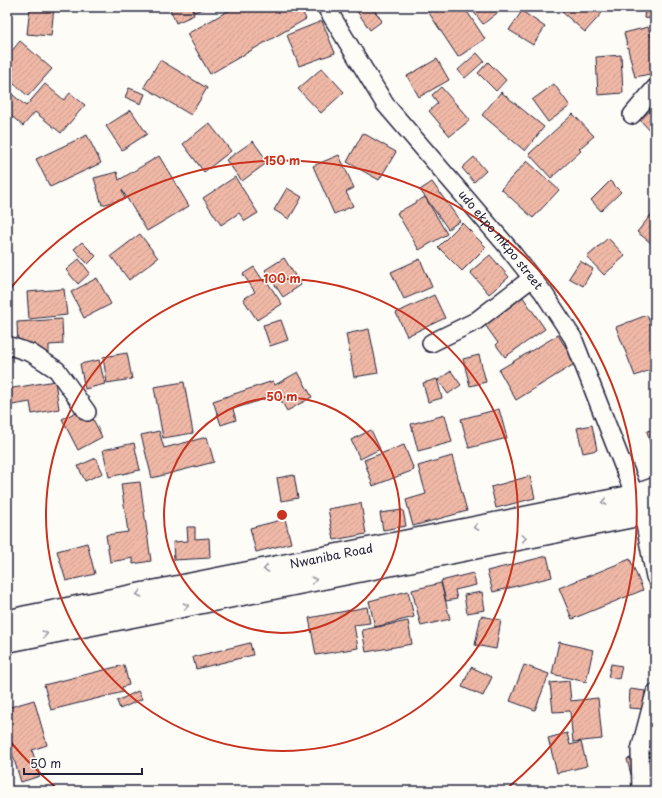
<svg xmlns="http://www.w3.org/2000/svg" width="662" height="798" viewBox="0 0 662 798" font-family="'Playpen Sans',sans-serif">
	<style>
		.building { fill: url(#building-hatch); stroke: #22223b }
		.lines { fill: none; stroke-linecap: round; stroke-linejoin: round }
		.minor-casing { stroke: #22223b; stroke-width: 20 }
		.secondary-casing { stroke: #22223b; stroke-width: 25 }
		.minor { stroke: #fdfcf7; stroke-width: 17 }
		.secondary { stroke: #fdfcf7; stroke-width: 22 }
		.oneway { stroke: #9a9aa2 }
		.ring { fill: none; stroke: #c8321e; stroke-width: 2 }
		.labels { text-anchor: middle; stroke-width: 3; stroke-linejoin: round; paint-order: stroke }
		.street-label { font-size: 12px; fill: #22223b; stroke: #fdfcf7 }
		.centre { fill: #c8321e; stroke: #fdfcf7; stroke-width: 2 }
		.ring-label { font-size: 12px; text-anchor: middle; font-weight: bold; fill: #c8321e; stroke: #fdfcf7; stroke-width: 3; stroke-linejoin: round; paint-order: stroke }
	</style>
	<defs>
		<pattern id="building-hatch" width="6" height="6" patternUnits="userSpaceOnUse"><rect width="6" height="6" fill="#f0b8a6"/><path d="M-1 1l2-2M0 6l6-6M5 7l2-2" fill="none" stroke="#ce9e90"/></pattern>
	</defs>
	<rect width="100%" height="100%" fill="#fdfcf7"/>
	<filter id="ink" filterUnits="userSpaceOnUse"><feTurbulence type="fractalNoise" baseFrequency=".025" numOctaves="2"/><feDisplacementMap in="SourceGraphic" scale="8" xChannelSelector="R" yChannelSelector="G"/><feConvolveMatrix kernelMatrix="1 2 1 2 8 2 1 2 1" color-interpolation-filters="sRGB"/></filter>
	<g filter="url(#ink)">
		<path class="building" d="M30,7H81L80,10L54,7L51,36L27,34Z
			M169,7H191L194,15L176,23Z
			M192,7H209L194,12Z
			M235,7H300L306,19L210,74L187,34Z
			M354,7H372L382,21L370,30Z
			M425,7H464L485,39L458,57Z
			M470,7H505L483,24Z
			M566,7H595L602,13L585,32L562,12Z
			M645,7H655V19L644,18Z
			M522,11L545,27L533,45L509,30Z
			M322,21L335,53L299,66L287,35Z
			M648,27L651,37L655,36V73L635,77L624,33Z
			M20,41L52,69L28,96L7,78V57Z
			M477,53L484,61L465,78L458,70Z
			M621,55L623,93L598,95L596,57Z
			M437,59L449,80L419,97L407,76Z
			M160,60L207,88L191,115L144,87Z
			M488,62L506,80L496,91L478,73Z
			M322,68L344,92L321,113L298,89Z
			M45,84L64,100L70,93L85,105L61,133L35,112L23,126L7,112V90L26,106Z
			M554,84L570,106L548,122L532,100Z
			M441,87L470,120L450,136L429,111L438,103L432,95Z
			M129,88L145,94L141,104L125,97Z
			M501,92L544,127L525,151L482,115Z
			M655,106V136L640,120Z
			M131,110L147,134L122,150L106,126Z
			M573,114L594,136L579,149L581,151L551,178L529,154Z
			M209,123L231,151L204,172L183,144Z
			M363,133L396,152L379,180L347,162Z
			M87,135L101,163L50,187L36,159Z
			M253,141L268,162L242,181L226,160Z
			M339,155L354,188L346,192L353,206L334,214L313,166Z
			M159,156L189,206L147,231L122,190L125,199L102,205L94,178L117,172L119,180Z
			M474,157L486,171L474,182L462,168Z
			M527,161L559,190L533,218L501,189Z
			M235,177L258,213L245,221L239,213L221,225L203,198Z
			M610,181L621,192L601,211L591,200Z
			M432,182L460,221L448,229L420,190Z
			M287,188L302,197L289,219L274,210Z
			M425,197L447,234L419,250L397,213Z
			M655,210V246L637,232Z
			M462,223L486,247L462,271L438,247Z
			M140,234L158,258L129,280L111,256Z
			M608,238L625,256L604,275L587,257Z
			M82,242L96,256L88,264L74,249Z
			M490,255L509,277L489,294L470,272Z
			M284,258L301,285L283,297L265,270Z
			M79,259L90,273L78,284L66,270Z
			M420,259L432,287L404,299L391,272Z
			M580,261L593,269L583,286L569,278Z
			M254,267L264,282L266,280L282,304L257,320L243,299L255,292L243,274Z
			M97,278L111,304L84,318L71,292Z
			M64,289L67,315L29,319L27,292Z
			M434,295L445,318L407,336L396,313Z
			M522,296L545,329L505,357L496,345L498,343L483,322Z
			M647,315L655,337V368L635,376L616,327Z
			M62,319L63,344L49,345V358L18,347L17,322Z
			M281,320L288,340L270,346L263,325Z
			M369,329L378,373L354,377L346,334Z
			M558,335L576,363L516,400L499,370Z
			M127,353L132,379L107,383L103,357Z
			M479,355L486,382L470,386L463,359Z
			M99,360L105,384L85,389L80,364Z
			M451,371L461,385L448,394L438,380Z
			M298,372L312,397L287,411L277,394V395L233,409L236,420L221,425L213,401L273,381L275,385Z
			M437,379L442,398L428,402L423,383Z
			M55,381L59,409L32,414L30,402L7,406V389Z
			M184,382L193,433L163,438L154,387Z
			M87,407L102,437L78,450L62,419Z
			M499,409L507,438L469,448L461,419Z
			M445,415L452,442L418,451L411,424Z
			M592,425L597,450L583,453L577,428Z
			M655,429V458H654L647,431Z
			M371,430L380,449L360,459L351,440Z
			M159,431L164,448L207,437L214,462L152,478L141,435Z
			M134,443L140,470L109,477L103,450Z
			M404,445L414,470L373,486L364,460Z
			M452,456L467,511L413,526L406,500L426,494L418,466Z
			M96,458L103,473L85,481L78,466Z
			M294,475L298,498L281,501L277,478Z
			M530,476L535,498L496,508L491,487Z
			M140,482L151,561L133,564V558L110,562L106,535L128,532L121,484Z
			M361,503L366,534L334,540L328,509Z
			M403,510L406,526L383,530L380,513Z
			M285,519L291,543L256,552L250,528Z
			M187,527H195V539L209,538L210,558L174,560L173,542L188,541Z
			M87,543L95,574L66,581L57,551Z
			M547,556L552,577L493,592L487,571Z
			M630,559L643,590L572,619L559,588Z
			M473,573L476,585L455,590L457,599L446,601L441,581Z
			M441,583L450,619L421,626L412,590Z
			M408,591L414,617L375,627L369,601Z
			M482,592L485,610L467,613L464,595Z
			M367,607L370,623L354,625L358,648L316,655L309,618Z
			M481,616L501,620L496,649L475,645Z
			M408,621L412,644L366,652L362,630Z
			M559,642L593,650L586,682L552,674Z
			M250,643L253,655L196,669L193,657Z
			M650,647H655V663H651Z
			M611,664L622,666L619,679L608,677Z
			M124,665L129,685L122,687L123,692L51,710L44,685Z
			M524,665L549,674L535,710L510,701Z
			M471,667L492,677L483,696L462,687Z
			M569,681L571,701L598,698L602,739L573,742L570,711L553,712L550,683Z
			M630,689L645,691L643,709L629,708Z
			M138,691L142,699L120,709L117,701Z
			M34,700L47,745L32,750L40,776L21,782L7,737V708Z
			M567,733L570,745L581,742L587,766L557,773L548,738Z
			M644,755L648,771L631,775L627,759Z"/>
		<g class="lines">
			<g class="minor-casing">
				<g id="minor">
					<path id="s1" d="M326,7L385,104L506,245L543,292L573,338L635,496"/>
					<path d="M632,115L655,88"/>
					<path d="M431,343L476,321L532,278"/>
					<path d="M7,345L31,353L57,370L87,412"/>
					<path d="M643,514L655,577"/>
					<path d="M641,791L640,750L655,693"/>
				</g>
			</g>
			<g class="secondary-casing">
				<g id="secondary">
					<path id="s2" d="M7,622L27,617L635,496L655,489"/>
					<path d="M7,641L643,514L655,510"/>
				</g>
			</g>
			<use href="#minor" class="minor"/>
			<use href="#secondary" class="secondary"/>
		</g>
		<defs><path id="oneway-chevron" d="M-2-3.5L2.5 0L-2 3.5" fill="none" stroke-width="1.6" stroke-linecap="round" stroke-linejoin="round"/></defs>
		<g class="oneway">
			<use href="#oneway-chevron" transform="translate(604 502) rotate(169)"/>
			<use href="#oneway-chevron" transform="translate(476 527) rotate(169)"/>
			<use href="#oneway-chevron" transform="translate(524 538) rotate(-11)"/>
			<use href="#oneway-chevron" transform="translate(266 569) rotate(169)"/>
			<use href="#oneway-chevron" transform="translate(314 580) rotate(-11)"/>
			<use href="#oneway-chevron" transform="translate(139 594) rotate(169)"/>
			<use href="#oneway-chevron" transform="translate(186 606) rotate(-11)"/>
			<use href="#oneway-chevron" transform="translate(45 634) rotate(-11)"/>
		</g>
	</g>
	<g class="ring">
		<circle cx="282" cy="515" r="118"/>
		<circle cx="282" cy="515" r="236"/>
		<path d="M59 790A354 354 0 0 1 9 740M9 290A354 354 0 1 1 505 790"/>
	</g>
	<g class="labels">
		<g class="street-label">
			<text dy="4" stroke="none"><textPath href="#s1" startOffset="292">udo ekpo mkpo street</textPath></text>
			<text dy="4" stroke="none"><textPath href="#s2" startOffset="331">Nwaniba Road</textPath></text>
		</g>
	</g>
	<circle cx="282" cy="515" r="6" class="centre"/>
	<g class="ring-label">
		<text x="282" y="165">150 m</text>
		<text x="282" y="283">100 m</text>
		<text x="282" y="401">50 m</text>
	</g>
	<rect width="662" height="798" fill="none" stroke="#fdfcf7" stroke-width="24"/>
	<rect x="12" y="12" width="638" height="774" fill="none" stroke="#22223b" stroke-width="1.5" filter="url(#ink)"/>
	<path d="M24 768v6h118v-6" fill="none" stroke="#22223b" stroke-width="2"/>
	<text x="30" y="768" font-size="12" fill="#22223b" stroke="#fdfcf7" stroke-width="3" paint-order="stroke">50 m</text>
</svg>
